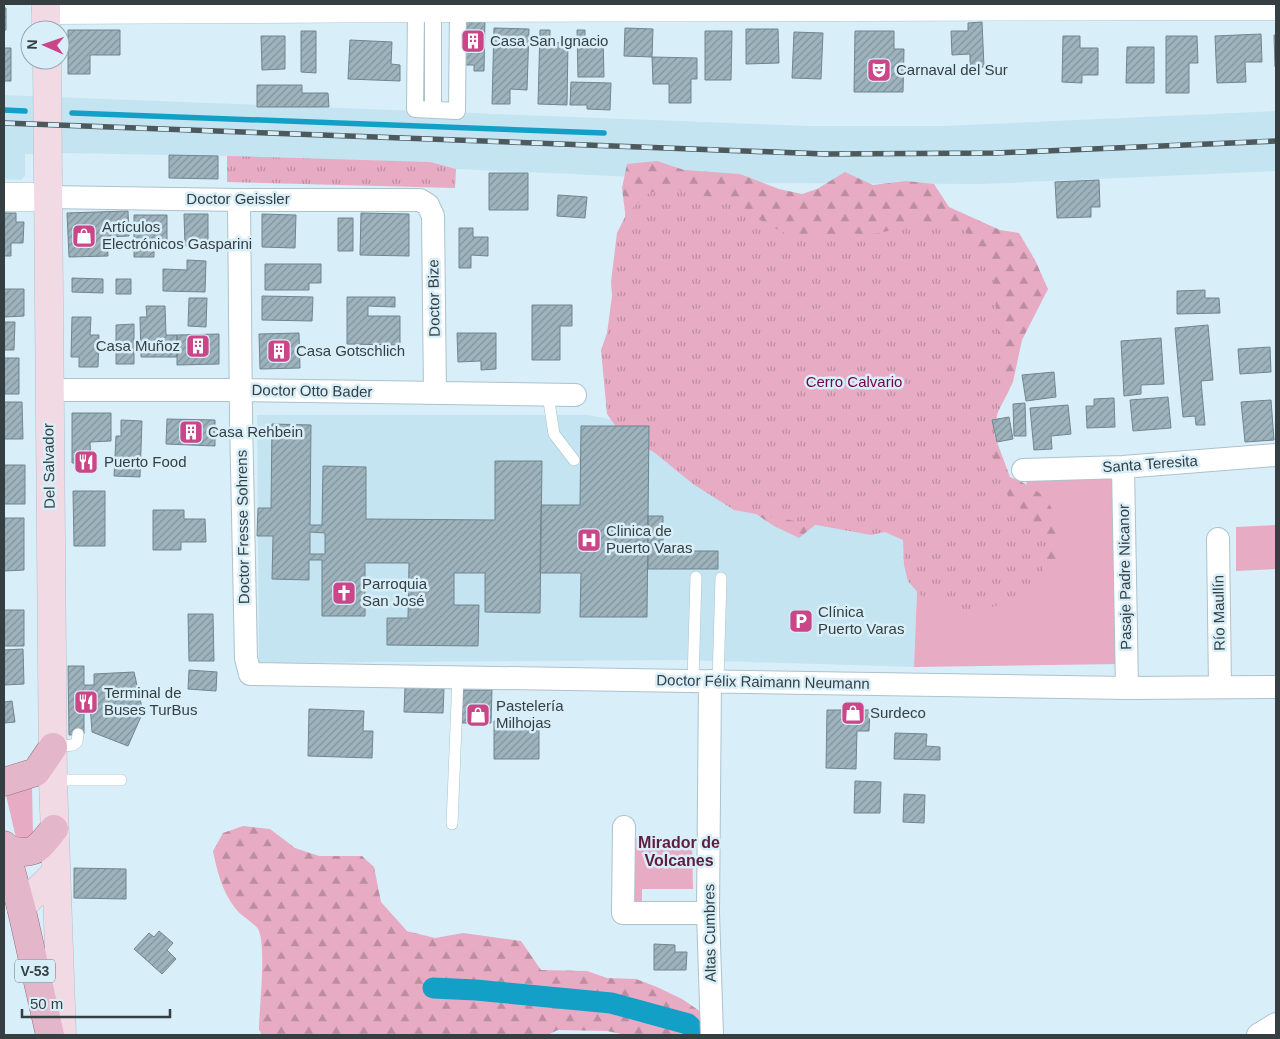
<svg xmlns="http://www.w3.org/2000/svg" width="1280" height="1039" viewBox="0 0 1280 1039" font-family="Arial,sans-serif">
	<style>
		.built { fill: #c4e4f1 }
		.green { fill: #e7abc3 }
		.forest { fill: url(#forest-firs) }
		.park { fill: url(#park-tufts) }
		.lines { fill: none; stroke-linecap: round; stroke-linejoin: round }
		.stream { stroke: #12a0c7; stroke-width: 5.5 }
		.canal { stroke: #12a0c7; stroke-width: 21 }
		.building { fill: url(#building-hatch); stroke: #70858e; fill-rule: evenodd }
		.service-casing { stroke: #acc2cc; stroke-width: 12 }
		.pedestrian-casing { stroke: #acc2cc; stroke-width: 18 }
		.minor-casing { stroke: #acc2cc; stroke-width: 24 }
		.tertiary-casing { stroke: #acc2cc; stroke-width: 29 }
		.secondary-casing { stroke: #acc2cc; stroke-width: 29 }
		.primary-casing { stroke: #9b6c82; stroke-width: 29 }
		.service { stroke: #fff; stroke-width: 11 }
		.pedestrian { stroke: #fff; stroke-width: 16 }
		.minor { stroke: #fff; stroke-width: 22 }
		.tertiary { stroke: #fff; stroke-width: 28 }
		.secondary { stroke: #f2dae4; stroke-width: 28 }
		.primary { stroke: #e4b6c9; stroke-width: 28 }
		.rail-casing { stroke: #4d595d; stroke-width: 5.5 }
		.rail { stroke: #d8eff9; stroke-width: 4; stroke-dasharray: 11; stroke-linecap: butt }
		.labels { text-anchor: middle; stroke-width: 5; stroke-linejoin: round; paint-order: stroke }
		.shield { fill: #d8eff9; stroke: #667479; stroke-width: 1 }
		.shield-label { font-size: 14px; font-weight: bold; fill: #353f42 }
		.poi-label { font-size: 15px; fill: #353f42; stroke: #d8eff9; text-anchor: start }
		.street-label { font-size: 15px; fill: #353f42; stroke: #d8eff9 }
		.park-label { font-size: 15px; fill: #740246; stroke: #d8eff9 }
		.neighbourhood-label { font-size: 16px; font-weight: bold; fill: #5d1d3d; stroke: #d8eff9 }
	</style>
	<defs>
		<pattern id="forest-firs" width="22" height="20" patternUnits="userSpaceOnUse" patternTransform="scale(1.25)"><rect width="22" height="20" fill="#e7abc3"/><path d="M5 1l3.5 6h-7zM16 11l3.5 6h-7z" fill="#bc8da0"/></pattern>
		<pattern id="park-tufts" width="24" height="20" patternUnits="userSpaceOnUse" patternTransform="scale(1.25)"><rect width="24" height="20" fill="#e7abc3"/><path d="M3 7l-1-3M5 7V3M7 7l1-3M15 17l-1-3M17 17v-4M19 17l1-3" fill="none" stroke="#bc8da0"/></pattern>
		<pattern id="building-hatch" width="6" height="6" patternUnits="userSpaceOnUse" patternTransform="scale(1.25)"><rect width="6" height="6" fill="#9db3bd"/><path d="M-1 1l2-2M0 6l6-6M5 7l2-2" fill="none" stroke="#81939b"/></pattern>
	</defs>
	<rect width="100%" height="100%" fill="#d8eff9"/>
	<path class="built" d="M4,95L809,126H944L1276,111V171L982,184L767,183L456,169L227,156L59,153L25,154V176L21,180L4,179Z
		M257,415H588L637,424L920,514L914,667L685,660L259,663Z"/>
	<path class="green" d="M1116,474L1121,664L914,667L918,566L1020,558L1027,477Z
		M1276,525V569L1236,571V527Z
		M32,783L33,838L17,842L5,791Z
		M631,838H692L693,889H642V906H631Z"/>
	<path class="forest" d="M657,161L684,170L740,174L779,189L802,194L817,189L845,172L873,185L906,181L934,184L949,207L1000,230L1019,233L1035,260L1048,289L1022,340L1013,382L991,426L1010,477C1056,495 1058,513 1058,559L1003,584L933,518L831,512L799,538L774,526L728,495L628,236L622,188L627,164Z
		M243,826L270,829L295,848L319,856H362L374,867L381,902L407,931L435,938L463,933L521,941L541,970L587,971L607,978L636,979L657,987L682,999L704,1014L694,1035H626L607,1031L558,1030L547,1035H262L259,1030C259,1009 267,945 258,929C252,921 241,916 235,908C222,891 217,871 213,851L223,833Z"/>
	<path class="park" d="M227,156L430,162L456,169L455,188L227,182Z
		M679,190L722,200L790,236L812,234L848,236L879,233L919,224L960,225L991,261L997,315L1001,389L992,449L995,466L1008,495L1047,538L1042,579L1005,604L963,613L920,595L908,581L904,565L903,540L885,532L871,535L734,510L693,484L655,453L636,442L617,428L607,414L601,350L607,333L612,296L611,282L617,233L627,213L650,192Z"/>
	<g class="lines">
		<path class="stream" d="M4,110L25,111
			M72,113L604,133"/>
		<path class="canal" d="M433,988L476,990L611,1003L688,1024L699,1035"/>
	</g>
	<path class="building" d="M4,8H6V30H4Z
		M462,17L485,18L484,71H474V65H461Z
		M982,22L984,67L970,68V54L952,55L951,31H968V23Z
		M494,28L529,29L527,90L510,89V104H492Z
		M625,28L653,29L652,57L624,56Z
		M746,29H778L779,63L746,64Z
		M68,30H120V55H90V74H68Z
		M540,30H550V42L568,43L567,105L538,104Z
		M577,30H585V38L603,37L604,77H578Z
		M301,31H316V73L301,72Z
		M705,31H732L731,80H705Z
		M855,31H894V49H904L903,92H854Z
		M794,32L823,33L821,79L792,78Z
		M1261,34L1262,62H1245L1246,82L1217,83L1215,36Z
		M1274,35H1276V67H1275Z
		M261,36H285V69L262,70Z
		M1063,36H1080V48H1098V75H1082V83L1062,82Z
		M1166,36H1197L1198,63H1189V93H1166Z
		M350,40L392,42L391,64L400,65V81L348,79Z
		M1127,47H1154V83H1126Z
		M4,48H11V81H4Z
		M652,57L697,58V79H691V103H669V84H653Z
		M571,82L611,83L610,110L587,109V105H570Z
		M257,85H302V93H328L329,107H257Z
		M169,155L218,156V179L169,178Z
		M489,173H528V210H489Z
		M1099,180L1100,207H1091V217L1057,218L1055,182Z
		M558,195L587,197L585,218L557,216Z
		M128,211L129,236L107,237L108,256L69,257L67,213Z
		M4,213H16V222H24L23,243H11V256H4Z
		M361,213L409,214V256L360,255Z
		M184,214H208V246H185Z
		M262,214L296,215L295,248L262,247Z
		M134,215H167V242H154V257H134Z
		M338,218H353V251H338Z
		M459,228H473V237H488V256L471,255V268H459Z
		M187,260L206,261L205,292L163,291V269L187,270Z
		M265,264H321V283H309V290H265Z
		M72,278L103,279V293L72,292Z
		M116,279H131V294H116Z
		M4,289H24V316L4,317Z
		M1205,290V298H1219L1220,313L1177,314V291Z
		M262,296L313,297L312,321L262,320Z
		M347,297H395V307L368,306V316H400V345L347,344Z
		M189,298H207L206,327L188,326Z
		M532,305H572V326H560V360H532Z
		M146,306H165L166,335H177V357H141L140,317H147Z
		M72,317H91L90,335H99L98,367H79V357H71Z
		M4,322H15L14,350H4Z
		M134,324V364H116V325Z
		M1208,325L1213,380L1201,381L1205,425H1196L1195,416L1183,417L1175,328Z
		M299,333L300,368L260,369L259,334Z
		M457,333H496V369L481,370V361L458,362Z
		M219,334V364L177,365V335Z
		M1161,338L1164,384L1141,385V394L1124,396L1121,341Z
		M1270,347L1271,372L1240,374L1238,349Z
		M4,358H19V394H4Z
		M1054,372L1056,397L1026,401L1022,375Z
		M1168,397L1171,428L1133,431L1130,400Z
		M1114,398L1115,427L1087,428L1086,406H1094V399Z
		M1271,400L1274,440L1245,442L1241,402Z
		M4,402H22L23,439H4Z
		M1025,403L1026,436H1014L1013,404Z
		M1068,405L1071,434L1051,436L1052,449L1034,450L1030,408Z
		M72,413H111V441L90,442L91,463H72Z
		M1009,417L1013,439L997,442L992,420Z
		M167,419L215,420V446L166,444Z
		M121,420L142,421L140,477L114,476L116,436H121Z
		M272,424L311,425L310,525H322L323,466L366,467V519L495,520V461H542L540,613L485,612V573H454V605H479L478,646L387,645V618H408L409,563H365V616H322V560H309V580L272,579L273,536H257L258,508H271ZM310,532L325,533V554H310Z
		M581,426H649L647,617H580L581,573H540L541,505H580Z
		M4,465H25V504H4Z
		M73,491H105V546H74Z
		M153,510H184V519H205L206,542H181V550H153Z
		M648,516H663V551H718V569H648Z
		M4,518H24V570L4,571Z
		M4,610H24V646H4Z
		M188,614H213L214,661H189Z
		M23,649L24,684L4,685V650Z
		M68,666H84V685H94V674L134,672L143,712L128,746L92,732L90,704L84,705V734L69,735Z
		M189,670L217,672L216,691L188,689Z
		M405,687L444,688L443,713L404,712Z
		M463,690H492L491,723H462Z
		M12,701L15,722L4,723V702Z
		M309,709L364,711L363,731H373L372,758L308,756Z
		M827,710H870L869,731H857L856,769L826,768Z
		M494,721H539V759H494Z
		M895,733L927,734L926,746L940,747V760L894,759Z
		M855,781L881,782L880,813H854Z
		M904,794L925,795L924,823L903,822Z
		M74,868L126,869V899L74,898Z
		M159,931L173,943L167,950L176,959L162,974L134,949L149,933L154,937Z
		M654,944L675,945V952H687L686,970H654Z"/>
	<g class="lines">
		<g class="service-casing">
			<path id="service" d="M548,395L554,434L574,460
				M693,681L696,577
				M718,681L721,578
				M53,747L73,745L77,742L78,734
				M53,780H121
				M452,824L458,678"/>
		</g>
		<g class="pedestrian-casing">
			<path id="pedestrian" d="M416,10H458L457,111L415,109Z
				M433,106V8"/>
		</g>
		<g class="minor-casing">
			<path id="minor" d="M47,197L239,200H420L428,205L433,216L435,393
				M239,200L241,418L246,658L250,674L1127,688L1276,687
				M48,390H240L575,395
				M1123,467L1127,688
				M1023,470L1123,467L1276,455
				M1218,539L1220,687
				M710,681L708,913L712,1035
				M624,827L623,913H708
				M1258,1035L1276,1024"/>
		</g>
		<g class="tertiary-casing">
			<path id="tertiary" d="M46,10L433,8L1276,6
				M4,197H47"/>
		</g>
		<g class="secondary-casing">
			<path id="secondary" d="M46,4V30
				M47,60L53,780L62,1035
				M21,907L56,872"/>
		</g>
		<g class="primary-casing">
			<path id="primary" d="M4,782L36,772L53,747
				M4,845L21,907L50,1035
				M5,849C35,856 36,851 54,829"/>
		</g>
		<use href="#service" class="service"/>
		<use href="#pedestrian" class="pedestrian"/>
		<use href="#minor" class="minor"/>
		<use href="#tertiary" class="tertiary"/>
		<use href="#secondary" class="secondary"/>
		<use href="#primary" class="primary"/>
		<g class="rail-casing">
			<path id="rail" d="M4,123L825,154L996,153L1276,141"/>
		</g>
		<use href="#rail" class="rail"/>
	</g>
	<defs>
		<g id="building-square" transform="scale(1.25)"><rect x="-9" y="-9" width="18" height="18" rx="4" fill="#cb4688" stroke="#d8eff9"/><path d="M-4-6H4V6H1V3H-1V6H-4ZM-2.5-4.3h1.7v1.8h-1.7ZM.8-4.3h1.7v1.8H.8ZM-2.5-1h1.7V.8h-1.7ZM.8-1h1.7V.8H.8Z" fill="#fff"/></g>
		<g id="theatre-square" transform="scale(1.25)"><rect x="-9" y="-9" width="18" height="18" rx="4" fill="#cb4688" stroke="#d8eff9"/><path d="M-5-5.5Q0-4 5-5.5V0Q5 5 0 6Q-5 5-5 0ZM-3.3-2.5H-1v1.5H-3.3ZM1-2.5H3.3v1.5H1ZM-2.8 1Q0 5.5 2.8 1Z" fill="#fff"/></g>
		<g id="shop-square" transform="scale(1.25)"><rect x="-9" y="-9" width="18" height="18" rx="4" fill="#cb4688" stroke="#d8eff9"/><path d="M-5-2.5h2.3a2.7 3.5 0 0 1 5.4 0H5L5.5 6h-11ZM-1.5-2.5h3a1.5 2.3 0 0 0-3 0Z" fill="#fff"/></g>
		<g id="restaurant-square" transform="scale(1.25)"><rect x="-9" y="-9" width="18" height="18" rx="4" fill="#cb4688" stroke="#d8eff9"/><path d="M-5-6h1v4h1v-4h1v4h1v-4h1v5L-1.5 .5V6h-2V.5L-5-1ZM5-6V6H3V1.5H1.5Q1.5-4 5-6Z" fill="#fff"/></g>
		<g id="hospital-square" transform="scale(1.25)"><rect x="-9" y="-9" width="18" height="18" rx="4" fill="#cb4688" stroke="#d8eff9"/><path d="M-5-5h3v3.5h4V-5h3V5h-3V1.5h-4V5h-3Z" fill="#fff"/></g>
		<g id="church-square" transform="scale(1.25)"><rect x="-9" y="-9" width="18" height="18" rx="4" fill="#cb4688" stroke="#d8eff9"/><path d="M-1.2-6h2.4v3.5h3.3v2.4h-3.3V6h-2.4V-.1h-3.3v-2.4h3.3Z" fill="#fff"/></g>
		<g id="parking-square" transform="scale(1.25)"><rect x="-9" y="-9" width="18" height="18" rx="4" fill="#cb4688" stroke="#d8eff9"/><path d="M-3.5-5.5H1a3.5 3.5 0 0 1 0 7H-1V5.5H-3.5ZM-1-3.4V-.6H.8a1.4 1.4 0 0 0 0-2.8Z" fill="#fff"/></g>
	</defs>
	<g fill-rule="evenodd">
		<use href="#building-square" x="473" y="41"/>
		<use href="#theatre-square" x="879" y="70"/>
		<use href="#shop-square" x="84" y="236"/>
		<use href="#building-square" x="198" y="346"/>
		<use href="#building-square" x="279" y="351"/>
		<use href="#building-square" x="191" y="432"/>
		<use href="#restaurant-square" x="86" y="462"/>
		<use href="#hospital-square" x="589" y="540"/>
		<use href="#church-square" x="344" y="593"/>
		<use href="#parking-square" x="801" y="621"/>
		<use href="#restaurant-square" x="86" y="702"/>
		<use href="#shop-square" x="853" y="713"/>
		<use href="#shop-square" x="478" y="715"/>
	</g>
	<g class="labels">
		<rect class="shield" x="15" y="959.5" width="40" height="23" rx="4"/>
		<g class="shield-label">
			<text x="35" y="976">V-53</text>
		</g>
		<g class="poi-label">
			<text x="490" y="46">Casa San Ignacio</text>
			<text x="896" y="75">Carnaval del Sur</text>
			<text x="102" y="232">Artículos<tspan x="102" dy="17">Electrónicos Gasparini</tspan></text>
			<text x="180" y="351" text-anchor="end">Casa Muñoz</text>
			<text x="296" y="356">Casa Gotschlich</text>
			<text x="208" y="437">Casa Rehbein</text>
			<text x="104" y="467">Puerto Food</text>
			<text x="606" y="536">Clinica de<tspan x="606" dy="17">Puerto Varas</tspan></text>
			<text x="362" y="589">Parroquia<tspan x="362" dy="17">San José</tspan></text>
			<text x="818" y="617">Clínica<tspan x="818" dy="17">Puerto Varas</tspan></text>
			<text x="104" y="698">Terminal de<tspan x="104" dy="17">Buses TurBus</tspan></text>
			<text x="496" y="711">Pastelería<tspan x="496" dy="17">Milhojas</tspan></text>
			<text x="870" y="718">Surdeco</text>
		</g>
		<g class="street-label">
			<text x="238" y="204">Doctor Geissler</text>
			<text transform="translate(434 298) rotate(-91)" y="5">Doctor Bize</text>
			<text transform="translate(312 391) rotate(1)" y="5">Doctor Otto Bader</text>
			<text transform="translate(1150 464) rotate(-4)" y="5">Santa Teresita</text>
			<text transform="translate(49 466) rotate(-91)" y="5">Del Salvador</text>
			<text transform="translate(243 527) rotate(-91)" y="5">Doctor Fresse Sohrens</text>
			<text transform="translate(1125 577) rotate(-91)" y="5">Pasaje Padre Nicanor</text>
			<text transform="translate(1219 613) rotate(-91)" y="5">Río Maullín</text>
			<text transform="translate(763 682) rotate(1)" y="5">Doctor Félix Raimann Neumann</text>
			<text transform="translate(710 933) rotate(-91)" y="5">Altas Cumbres</text>
		</g>
		<g class="park-label">
			<text x="854" y="387">Cerro Calvario</text>
		</g>
		<g class="neighbourhood-label">
			<text x="679" y="848">Mirador de<tspan x="679" dy="18">Volcanes</tspan></text>
		</g>
	</g>
	<rect width="1280" height="1039" fill="none" stroke="#353f42" stroke-width="10"/>
	<g transform="translate(45 45) rotate(272)"><circle r="24" fill="#d8eff9" stroke="#97a9b0"/>
	<path d="M0-4L9 19L0 12L-9 19Z" fill="#cb4688"/>
	<text y="-8" font-size="14" font-weight="bold" text-anchor="middle" fill="#353f42">N</text>
	</g>
	<path d="M22 1009v8h148v-8" fill="none" stroke="#353f42" stroke-width="2.5"/>
	<text x="30" y="1009" font-size="15" fill="#353f42" stroke="#d8eff9" stroke-width="4" paint-order="stroke">50 m</text>
</svg>
